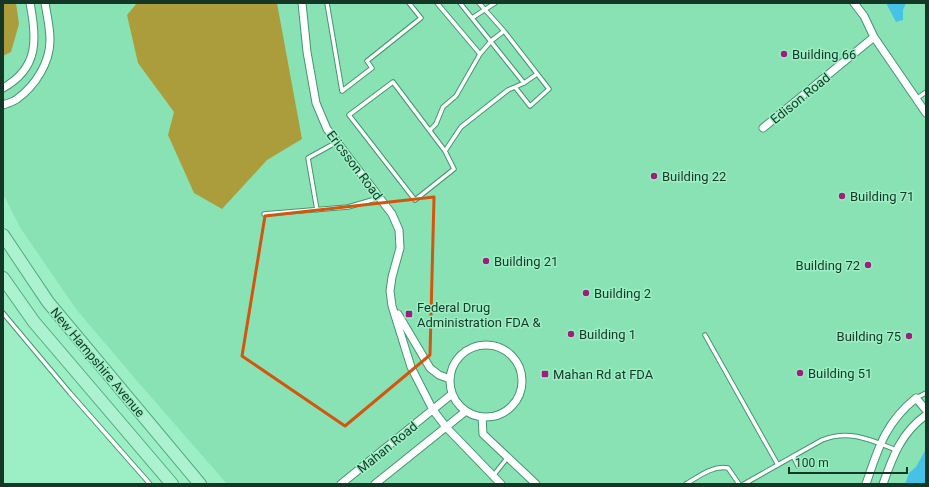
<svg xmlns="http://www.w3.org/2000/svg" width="929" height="487" viewBox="0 0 929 487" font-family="Roboto,sans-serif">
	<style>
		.built { fill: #88e2b4 }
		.forest { fill: #ac9d3c }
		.water { fill: #45c2e5 }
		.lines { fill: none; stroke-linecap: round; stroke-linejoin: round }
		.lane-casing { stroke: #43966e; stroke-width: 5.5 }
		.street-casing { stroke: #43966e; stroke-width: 9 }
		.primary-casing { stroke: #54ab80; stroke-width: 14 }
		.lane { stroke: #fff; stroke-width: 3.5 }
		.street { stroke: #fff; stroke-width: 7 }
		.primary { stroke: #adf2d0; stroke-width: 12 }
		.marked { fill: none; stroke: #d3560f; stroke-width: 3; stroke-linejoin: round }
		.poi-dot { fill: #99217b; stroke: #9cefc4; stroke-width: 1.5 }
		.labels { text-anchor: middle; stroke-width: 3; stroke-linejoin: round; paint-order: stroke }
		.poi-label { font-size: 13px; fill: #143726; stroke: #9cefc4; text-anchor: start }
		.street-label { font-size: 13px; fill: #143726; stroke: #9cefc4 }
	</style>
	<rect width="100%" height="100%" fill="#9cefc4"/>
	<path class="built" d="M3,3H926V484H227L137,381L76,309L21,229L3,194Z"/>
	<path class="forest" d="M3,3H16L19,24L11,52L3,56Z
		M137,3H277L302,139L267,160L222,209L194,193L168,135L174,112L138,63L127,15Z"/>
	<path class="water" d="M886,3H906L903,10V20L896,22Z
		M926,449V484H905L909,473L916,467Z"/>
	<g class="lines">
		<g class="lane-casing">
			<path id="lane" d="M327,3L342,91L372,68L367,61L421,18L409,3
				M460,3L524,83L515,87L530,106L549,89L504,31L479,3
				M472,18L495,3
				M480,54L491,41L504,31
				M393,82L445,151L454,169L415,200L349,115Z
				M524,83L537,74
				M916,99L926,92
				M430,130L436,124L443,107L456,96L480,54L437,3
				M445,151L461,127L508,90L515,87
				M317,210L308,158L337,142
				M264,214L348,207L379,198
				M3,313L70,393L150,484
				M705,335L778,465
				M916,398L926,393
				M793,456L798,466
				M493,476L508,457
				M686,484C698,477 713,465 728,468L739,484
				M744,484L822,440C849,429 871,440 896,450"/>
		</g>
		<g class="street-casing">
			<path id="street" d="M302,3L307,52L316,103L327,129L392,214L399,230L400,248L392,277L390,291L392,306L411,367L433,410L446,427L501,484
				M854,3L864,16L874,37L926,113
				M3,88C39,68 37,39 30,3
				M3,105C8,103 13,102 17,99C35,86 50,63 50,40C50,28 47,15 45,3
				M763,128L874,37
				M398,314L430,368L439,375L450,379
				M450 381a36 36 0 1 1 72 0a36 36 0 1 1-72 0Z
				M482,417L483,434L536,484
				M341,484L452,394
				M375,484L466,411
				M866,484C878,449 885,423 916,398L926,410
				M883,484C893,456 901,433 926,415"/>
		</g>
		<g class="primary-casing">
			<path id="primary" d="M3,235L48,302L200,484
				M3,278L34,322L172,484"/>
		</g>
		<use href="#lane" class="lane"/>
		<use href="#street" class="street"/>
		<use href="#primary" class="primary"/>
	</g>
	<path class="marked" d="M434,197L430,355L345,426L242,356L265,216Z"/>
	<g class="poi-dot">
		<circle cx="784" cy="54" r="4"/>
		<circle cx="654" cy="176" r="4"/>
		<circle cx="842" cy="196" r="4"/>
		<circle cx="486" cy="261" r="4"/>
		<circle cx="868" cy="265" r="4"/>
		<circle cx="586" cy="293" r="4"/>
		<rect x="405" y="310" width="8" height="8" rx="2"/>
		<circle cx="571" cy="334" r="4"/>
		<circle cx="909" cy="336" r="4"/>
		<circle cx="800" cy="373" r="4"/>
		<rect x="541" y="370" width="8" height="8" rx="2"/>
	</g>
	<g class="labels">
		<g class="poi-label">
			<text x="792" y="59">Building 66</text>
			<text x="662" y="181">Building 22</text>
			<text x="850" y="201">Building 71</text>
			<text x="494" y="266">Building 21</text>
			<text x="860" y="270" text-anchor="end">Building 72</text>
			<text x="594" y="298">Building 2</text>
			<text x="417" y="312">Federal Drug<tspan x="417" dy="15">Administration FDA &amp;</tspan></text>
			<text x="579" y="339">Building 1</text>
			<text x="901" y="341" text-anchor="end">Building 75</text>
			<text x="808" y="378">Building 51</text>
			<text x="553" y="379">Mahan Rd at FDA</text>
		</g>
		<g class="street-label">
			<text transform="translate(800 98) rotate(-39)" y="5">Edison Road</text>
			<text transform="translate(355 165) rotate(53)" y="5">Ericsson Road</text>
			<text transform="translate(98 362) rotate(50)" y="5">New Hampshire Avenue</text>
			<text transform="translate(387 447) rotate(-39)" y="5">Mahan Road</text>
		</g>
	</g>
	<rect width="929" height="487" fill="none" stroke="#143726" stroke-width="8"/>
	<path d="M789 467v6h118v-6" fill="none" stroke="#143726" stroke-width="2"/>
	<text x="795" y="467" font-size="12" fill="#143726" stroke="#9cefc4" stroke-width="3" paint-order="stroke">100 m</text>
</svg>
